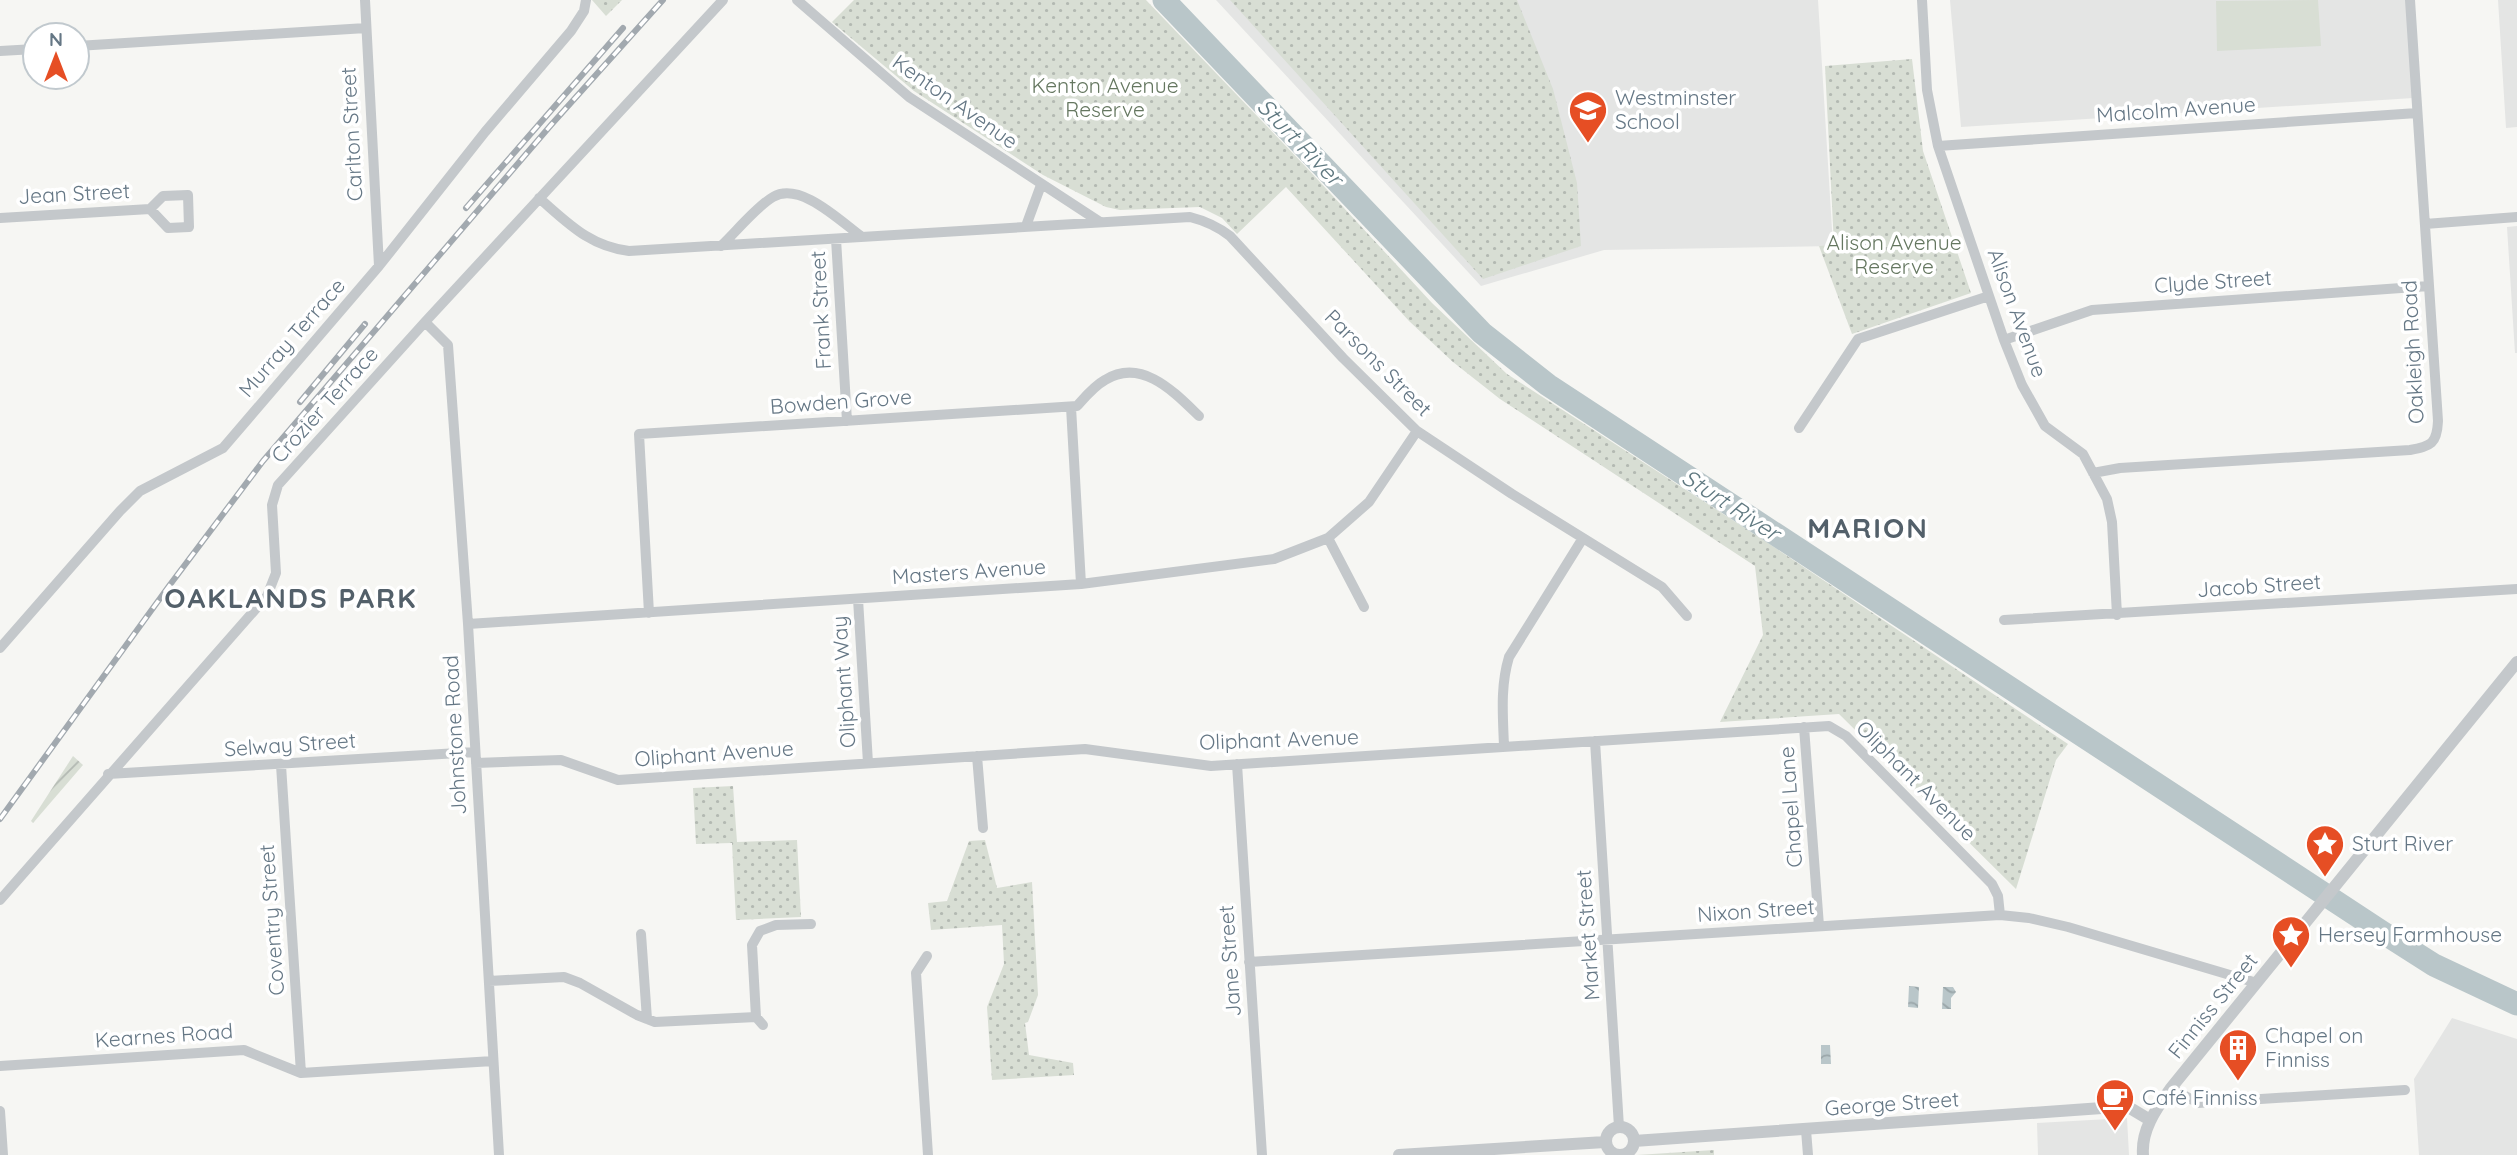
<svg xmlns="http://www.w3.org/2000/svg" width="2517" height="1155" viewBox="0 0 2517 1155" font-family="Quicksand,sans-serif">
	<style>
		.built { fill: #e4e5e4 }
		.park { fill: url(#park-dots) }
		.garden { fill: url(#garden-furrows) }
		.pitch { fill: #d8ded4 }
		.water { fill: url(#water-waves) }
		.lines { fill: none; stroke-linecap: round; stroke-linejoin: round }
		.river { stroke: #b9c6c9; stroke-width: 23 }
		.minor { stroke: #c4c8cb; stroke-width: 10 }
		.tertiary { stroke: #c4c8cb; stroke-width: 12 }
		.rail-casing { stroke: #a2a9af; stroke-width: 6 }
		.rail { stroke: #fff; stroke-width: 3.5; stroke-dasharray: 10; stroke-linecap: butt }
		.labels { text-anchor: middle; stroke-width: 7; stroke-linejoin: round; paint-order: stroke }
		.park-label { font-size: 21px; fill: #657760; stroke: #fff }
		.poi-label { font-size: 21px; fill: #657785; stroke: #fff; text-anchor: start }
		.street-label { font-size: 21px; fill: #657785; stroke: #fff }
		.water-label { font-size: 23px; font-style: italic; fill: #607981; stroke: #fff }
		.district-label { font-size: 28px; font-weight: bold; letter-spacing: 2px; fill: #53606a; stroke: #fff }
	</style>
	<defs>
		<pattern id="park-dots" width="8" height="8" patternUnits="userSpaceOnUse" patternTransform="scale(1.75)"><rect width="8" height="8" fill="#d8ded4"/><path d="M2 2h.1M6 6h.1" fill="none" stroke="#b3b9b2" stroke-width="1.8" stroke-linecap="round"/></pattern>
		<pattern id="garden-furrows" width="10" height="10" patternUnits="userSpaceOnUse" patternTransform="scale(1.75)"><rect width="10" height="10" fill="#d8ded4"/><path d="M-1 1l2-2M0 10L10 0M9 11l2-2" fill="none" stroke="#b3b9b2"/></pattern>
		<pattern id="water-waves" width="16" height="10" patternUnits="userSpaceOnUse" patternTransform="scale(1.75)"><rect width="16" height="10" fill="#b9c6c9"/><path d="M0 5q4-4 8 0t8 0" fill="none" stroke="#9aa6a9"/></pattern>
	</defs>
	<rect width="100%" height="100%" fill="#f6f6f3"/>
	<path class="built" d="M1216,0H1818L1833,246L1604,250L1481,286Z
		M1950,0H2408L2413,98L1961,127Z
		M2498,0H2517V127L2506,128Z
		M2517,226V353H2515L2507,227Z
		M2452,1018L2517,1039V1155H2419L2414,1079Z
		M2127,1118L2129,1155H2038L2037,1123Z"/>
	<path class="park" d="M592,0H622L606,16Z
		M854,0H1146L1306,167L1432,303L1507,374L1768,543L2068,744L2056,760L2016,889L1839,714L1720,722L1763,635L1755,566L1500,399L1453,362L1409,321L1286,187L1237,234L1222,218L1200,207L1120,210L1106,207L1043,175L914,91L832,22Z
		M1230,0H1517L1553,89L1577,183L1581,246L1483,279Z
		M1912,59L1923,151L1971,293L1852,334L1819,246L1834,245L1825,66Z
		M733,786L737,842L797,840L801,917L736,920L732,843L696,844L693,788Z
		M985,840L997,888L1032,882L1038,995L1028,1022L1025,1023L1029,1055L1073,1063L1074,1075L992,1080L987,1007L1004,964L1002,925L931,930L928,903L947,901L969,841Z
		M1714,1150V1155H1636H1637Z"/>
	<path class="garden" d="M73,756L83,765L33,823L31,821Z"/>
	<path class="pitch" d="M2318,0L2321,46L2217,51L2216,1Z"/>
	<path class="water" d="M1909,986L1919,987L1918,1008L1908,1007Z
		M1943,987H1953L1956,992L1951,998V1009H1942Z
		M1821,1045H1830L1831,1064H1821Z"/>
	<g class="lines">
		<path class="river" d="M1164,0L1482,333L1548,385L2382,932L2434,965L2517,1004"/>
		<path class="minor" d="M365,0L379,266
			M797,0L909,97L1100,222
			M1922,0L1927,90L1938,146L2004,340L2022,385L2045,426L2083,454L2107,499L2112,522L2117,615
			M77,46L366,28
			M0,51L35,49
			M1938,146L2417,113
			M539,198C568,223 589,246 629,251L1190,217C1206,221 1217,226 1230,236L1343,358L1417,431L1512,494L1662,587L1687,616
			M0,218L150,209L163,196L188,195L189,227L168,228L150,209
			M2425,224L2517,217
			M1026,226L1041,185
			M836,239L847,421
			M721,246C735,233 757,206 773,197C800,181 840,221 862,237
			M425,322L448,345L468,624L499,1155
			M2004,340L2092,310L2429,286
			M1071,407L1081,584
			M1799,428L1858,339L1989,296
			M2093,473L2120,468L2410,450C2431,446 2437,444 2438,421L2410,0
			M1328,538L1364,607
			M858,599L868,763
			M649,613L639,434L1077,406C1085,397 1094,386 1105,380C1142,357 1175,393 1199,416
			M2004,620L2517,589
			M468,624L1081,584L1274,559L1328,538L1369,502L1417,431
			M0,648L120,511L140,491L223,448L379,266L485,132L571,31L584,11L586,0
			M1804,727L1819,926
			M1595,741L1619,1127
			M1504,747C1503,716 1500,687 1509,657L1583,538
			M977,756L983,828
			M476,763L561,760L618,780L1085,749L1211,766L1829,726L1846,736L1992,884L1998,896L2000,915
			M1237,764L1262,1155
			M281,765L301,1073
			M108,774L475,752
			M0,900L267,596L276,573L272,505L278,485L425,322L723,0
			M641,934L647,1019
			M927,956L916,973L928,1155
			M1249,962L2000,915L2029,918L2068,927L2257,983
			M489,981L564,977L580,983L637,1015L655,1022L756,1017L752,945L760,931L776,925L811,924
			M756,1017L763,1025
			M0,1066L244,1050L301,1073L493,1061
			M2171,1088L2198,1103L2405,1090
			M0,1111L3,1155
			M1806,1130L1808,1155"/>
		<path class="tertiary" d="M1606 1141a14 14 0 1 1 28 0a14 14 0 1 1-28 0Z
			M1634,1141L2102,1108H2130L2150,1120
			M1399,1155L1605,1142
			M2143,1155C2141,1129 2157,1108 2171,1088L2517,662"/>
		<g class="rail-casing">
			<path id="rail" d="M466,208L623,28
				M300,402L365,324
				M0,819L169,586L263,461L551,125L663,0"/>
		</g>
		<use href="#rail" class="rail"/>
	</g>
	<defs>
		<g id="school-pin" transform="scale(2.0125)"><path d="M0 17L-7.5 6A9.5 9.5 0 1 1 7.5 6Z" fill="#e64e24" stroke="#fff"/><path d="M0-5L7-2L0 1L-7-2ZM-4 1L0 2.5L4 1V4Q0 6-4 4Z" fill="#fff"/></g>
		<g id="sight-pin" transform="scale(2.0125)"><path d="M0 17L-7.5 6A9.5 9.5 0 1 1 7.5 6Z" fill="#e64e24" stroke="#fff"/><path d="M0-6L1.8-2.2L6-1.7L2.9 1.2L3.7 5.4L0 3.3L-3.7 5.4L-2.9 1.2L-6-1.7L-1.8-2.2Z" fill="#fff"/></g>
		<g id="building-pin" transform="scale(2.0125)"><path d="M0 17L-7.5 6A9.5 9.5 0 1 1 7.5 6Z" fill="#e64e24" stroke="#fff"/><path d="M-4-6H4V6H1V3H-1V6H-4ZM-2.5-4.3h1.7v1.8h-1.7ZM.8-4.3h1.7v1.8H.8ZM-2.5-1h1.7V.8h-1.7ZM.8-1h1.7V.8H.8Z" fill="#fff"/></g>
		<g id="cafe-pin" transform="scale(2.0125)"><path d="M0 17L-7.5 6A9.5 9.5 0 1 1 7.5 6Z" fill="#e64e24" stroke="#fff"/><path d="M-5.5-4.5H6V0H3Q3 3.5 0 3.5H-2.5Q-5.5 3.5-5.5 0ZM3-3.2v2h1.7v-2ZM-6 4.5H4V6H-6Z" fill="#fff"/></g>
	</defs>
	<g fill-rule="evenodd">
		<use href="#school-pin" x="1588" y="110"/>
		<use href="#sight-pin" x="2325" y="844"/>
		<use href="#sight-pin" x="2291" y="935"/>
		<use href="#building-pin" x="2238" y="1048"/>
		<use href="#cafe-pin" x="2115" y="1098"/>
	</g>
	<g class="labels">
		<g class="park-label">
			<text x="1105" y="93">Kenton Avenue<tspan x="1105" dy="24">Reserve</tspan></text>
			<text x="1894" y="250">Alison Avenue<tspan x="1894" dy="24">Reserve</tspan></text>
		</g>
		<g class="poi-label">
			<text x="1615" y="105">Westminster<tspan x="1615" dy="24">School</tspan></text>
			<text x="2352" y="851">Sturt River</text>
			<text x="2318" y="942">Hersey Farmhouse</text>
			<text x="2265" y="1043">Chapel on<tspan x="2265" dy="24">Finniss</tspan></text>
			<text x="2142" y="1105">Café Finniss</text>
		</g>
		<g class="street-label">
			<text transform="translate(955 102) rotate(35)" y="7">Kenton Avenue</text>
			<text transform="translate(2176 110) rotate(-4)" y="7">Malcolm Avenue</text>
			<text transform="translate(352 134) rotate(-93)" y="7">Carlton Street</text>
			<text transform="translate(74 194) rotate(-3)" y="7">Jean Street</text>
			<text transform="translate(2213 282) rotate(-4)" y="7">Clyde Street</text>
			<text transform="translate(821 310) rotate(-93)" y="7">Frank Street</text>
			<text transform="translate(2017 313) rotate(70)" y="7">Alison Avenue</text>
			<text transform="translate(292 338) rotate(-49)" y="7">Murray Terrace</text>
			<text transform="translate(2413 352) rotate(-93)" y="7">Oakleigh Road</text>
			<text transform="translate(1378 363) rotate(45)" y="7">Parsons Street</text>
			<text transform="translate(841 402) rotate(-4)" y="7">Bowden Grove</text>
			<text transform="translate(325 405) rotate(-48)" y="7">Crozier Terrace</text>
			<text transform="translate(969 572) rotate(-4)" y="7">Masters Avenue</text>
			<text transform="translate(2259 586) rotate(-4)" y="7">Jacob Street</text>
			<text transform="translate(844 682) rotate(-94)" y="7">Oliphant Way</text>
			<text transform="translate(455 735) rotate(-93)" y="7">Johnstone Road</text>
			<text transform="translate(1279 740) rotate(-2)" y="7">Oliphant Avenue</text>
			<text transform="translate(290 745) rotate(-4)" y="7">Selway Street</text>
			<text transform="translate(714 754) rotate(-4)" y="7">Oliphant Avenue</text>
			<text transform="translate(1916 781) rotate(45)" y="7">Oliphant Avenue</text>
			<text transform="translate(1791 807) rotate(-94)" y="7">Chapel Lane</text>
			<text transform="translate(1756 911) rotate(-4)" y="7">Nixon Street</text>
			<text transform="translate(272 920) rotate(-94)" y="7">Coventry Street</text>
			<text transform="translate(1588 935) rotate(-94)" y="7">Market Street</text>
			<text transform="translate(1230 961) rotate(-94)" y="7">Jane Street</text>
			<text transform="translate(2213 1006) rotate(-51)" y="7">Finniss Street</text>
			<text transform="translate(164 1036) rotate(-4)" y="7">Kearnes Road</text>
			<text transform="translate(1892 1104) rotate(-4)" y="7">George Street</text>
		</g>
		<g class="water-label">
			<text transform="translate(1300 142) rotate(46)" y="8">Sturt River</text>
			<text transform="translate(1731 505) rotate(33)" y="8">Sturt River</text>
		</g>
		<g class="district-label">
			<text x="1868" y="538">MARION</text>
			<text x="291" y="608">OAKLANDS PARK</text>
		</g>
	</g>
	<g transform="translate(56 56)"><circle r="33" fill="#ffffff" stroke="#c1c9ce" stroke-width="2"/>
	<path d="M0-5L12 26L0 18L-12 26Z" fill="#e64e24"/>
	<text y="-10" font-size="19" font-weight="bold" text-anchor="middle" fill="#657785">N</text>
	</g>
</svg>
